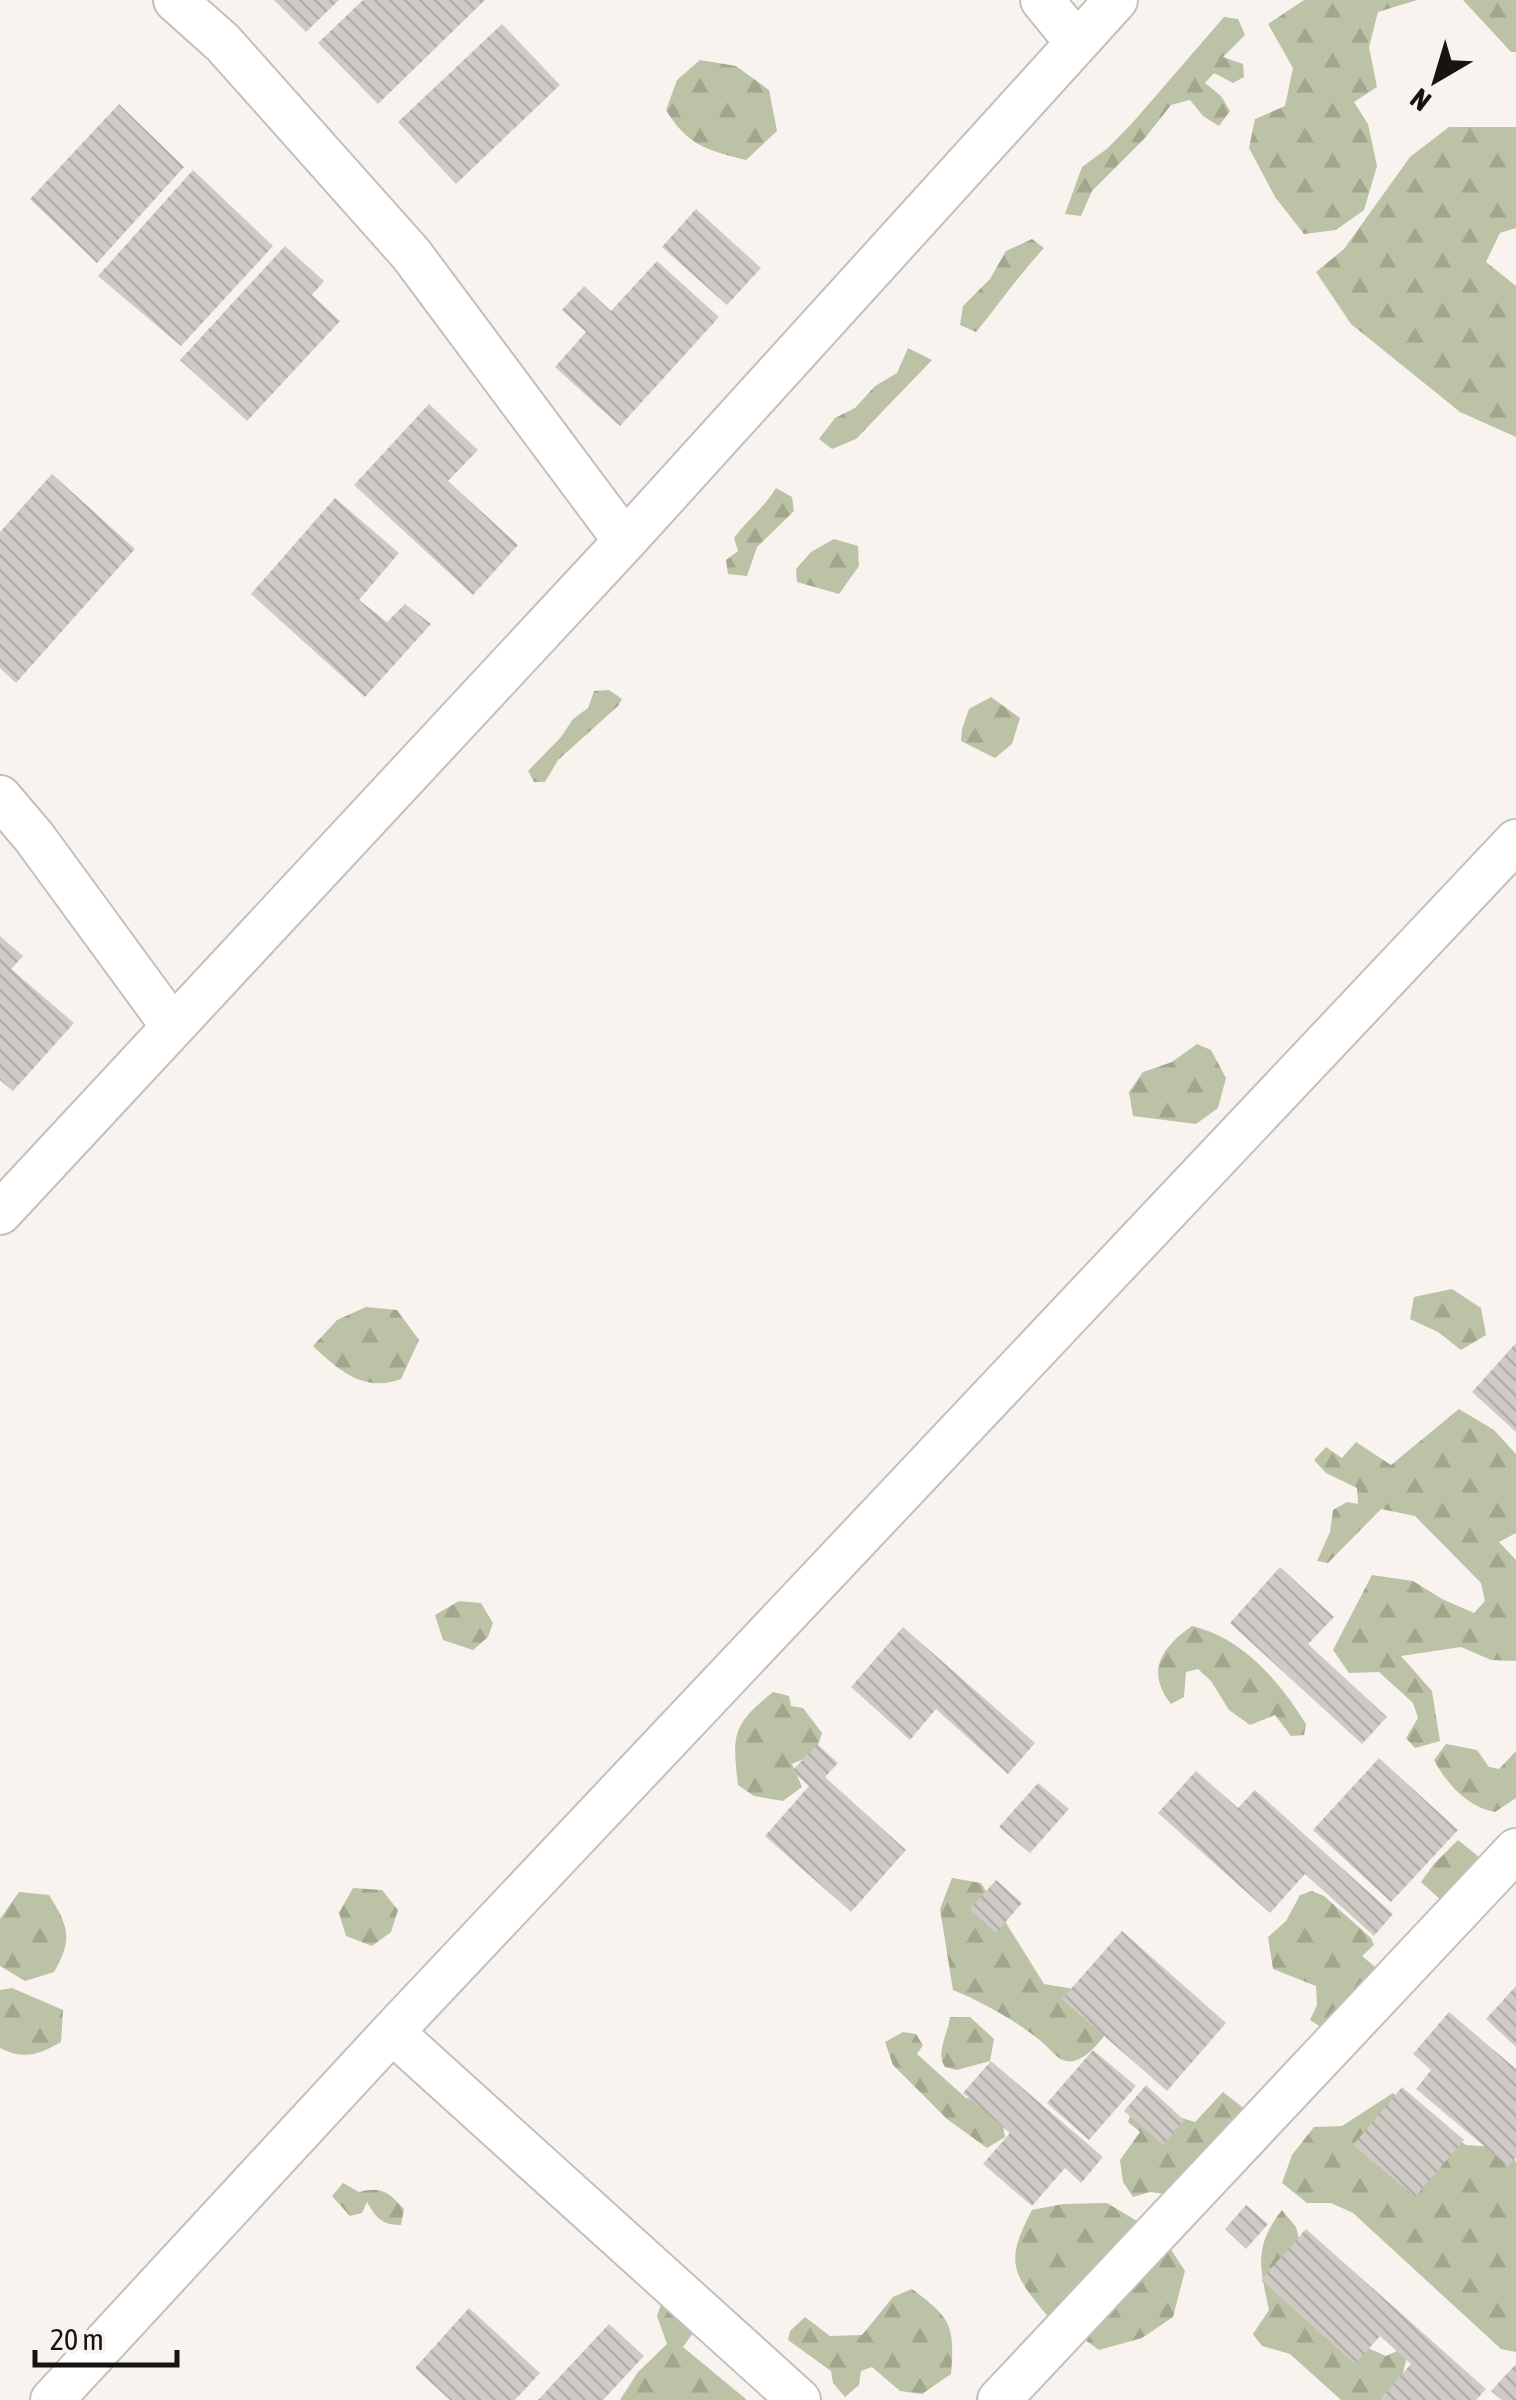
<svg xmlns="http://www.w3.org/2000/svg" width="1516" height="2400" viewBox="0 0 1516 2400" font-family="'Asap Condensed',sans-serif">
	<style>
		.forest { fill: url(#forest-firs) }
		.building { fill: url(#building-back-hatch) }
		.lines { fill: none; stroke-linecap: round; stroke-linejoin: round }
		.street-casing { stroke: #c5bfbb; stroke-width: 46 }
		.street { stroke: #fff; stroke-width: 42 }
	</style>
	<defs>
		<pattern id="forest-firs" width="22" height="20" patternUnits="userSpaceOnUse" patternTransform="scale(2.5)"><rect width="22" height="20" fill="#bcc2a5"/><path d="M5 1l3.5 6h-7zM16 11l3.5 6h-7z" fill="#a1a68d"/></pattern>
		<pattern id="building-back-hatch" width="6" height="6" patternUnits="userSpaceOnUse" patternTransform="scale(2.5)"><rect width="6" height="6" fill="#cfcac5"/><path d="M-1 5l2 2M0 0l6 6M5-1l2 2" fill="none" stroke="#b1ada8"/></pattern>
	</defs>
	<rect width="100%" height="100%" fill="#f9f3ef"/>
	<path class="forest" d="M1304,0H1417L1378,12L1369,47L1377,87L1354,102L1368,124L1377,166L1364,210L1336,230L1304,234L1275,197L1249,148L1255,119L1285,106L1293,68L1268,24Z
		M1463,0H1516V52H1511Z
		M1224,17L1238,19L1245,35L1223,57L1243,64L1244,77L1233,83L1214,73L1205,83L1221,96L1230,111L1219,126L1203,116L1190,100L1171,105L1145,138L1092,191L1081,216L1065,214L1082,167L1108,148L1134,121Z
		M700,60L736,66L769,90L777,131L746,160C707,150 688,146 666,110L677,80Z
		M1449,127H1516V228L1500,233L1486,262L1516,286V437L1460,412L1351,324L1316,272L1344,249L1410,157Z
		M1032,239L1044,248C1019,275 999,304 976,332L960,325L963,306L990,279L1006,251Z
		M908,348L932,360L856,439L832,449L819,439L835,418L855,408L875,386L897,373Z
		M776,488L792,497L794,511L757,547L747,576L728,574L726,560L738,551L734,538C747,520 764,508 776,488Z
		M834,539L858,546L859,566L839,594L797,582L796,569L811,552Z
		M609,690L622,699L618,706L558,760L545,782H534L528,771L561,737L573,719L588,708L594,691Z
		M991,697L1020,718L1012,744L995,758L961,741L962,729L969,709Z
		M1197,1044L1211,1050L1226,1078L1218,1108L1196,1124L1133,1116L1129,1092L1143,1072L1172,1062Z
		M1452,1289L1481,1308L1486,1335L1461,1350L1438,1332L1410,1319L1414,1297Z
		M366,1307L397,1310L419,1340L401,1379C365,1393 339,1371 313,1346L337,1320Z
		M1459,1409L1494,1430L1516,1454V1533L1499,1542L1516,1560V1661L1491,1660L1461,1647L1401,1656L1432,1691L1440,1741L1415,1748L1406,1738L1418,1718L1413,1703L1379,1672L1349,1673L1333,1650L1372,1575L1413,1581L1442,1599L1474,1613L1485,1601L1481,1583L1415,1516L1381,1509L1328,1563L1317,1561L1330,1532L1333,1510L1347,1502L1358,1504L1357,1488L1326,1473L1314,1460L1326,1447L1342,1458L1356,1442L1391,1465Z
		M459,1601L481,1603L493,1623L488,1637L473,1650L443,1640L435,1615Z
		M1192,1626C1243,1638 1279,1681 1306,1724L1304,1735L1291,1736L1275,1715L1250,1725L1229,1710L1211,1681L1198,1669L1186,1672L1184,1697L1171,1704C1145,1671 1162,1647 1192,1626Z
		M773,1692L789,1696L791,1706L803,1708L822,1733L815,1754L792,1764L802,1787L783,1801L754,1796L738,1785C732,1734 732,1725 773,1692Z
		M1446,1744L1477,1750L1489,1767L1499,1769L1516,1751V1798L1495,1812C1467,1807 1447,1784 1434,1760Z
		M1458,1840L1484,1861L1443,1902L1421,1882L1434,1864Z
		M952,1878L981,1883L1044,1984L1074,1989L1109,2030C1100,2041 1089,2057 1074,2061C1059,2064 1052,2050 1042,2042C1018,2022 981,2001 953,1990L940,1909Z
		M353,1888L382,1890L398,1910L391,1932L372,1946L346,1936L339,1913Z
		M1312,1891L1324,1896L1371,1938L1374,1945L1362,1956L1374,1966L1384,1993L1324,2029L1310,2020L1317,2005L1316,1986L1273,1969L1268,1937L1286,1921L1300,1895Z
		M19,1892L49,1895C69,1927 73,1939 54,1972L25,1981L0,1966V1919Z
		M12,1988L63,2010L61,2042C39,2055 24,2060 0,2048V1990Z
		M950,2017H970L994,2039L990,2061L957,2070L945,2067C935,2052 948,2035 950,2017Z
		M903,2032L916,2034L923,2045L917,2054L966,2098L986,2101L1001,2112L1005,2137L987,2148L947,2119L893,2065L885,2042Z
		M1223,2092L1259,2120L1202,2199L1150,2192L1133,2197L1123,2182L1120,2160L1140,2132L1128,2122L1131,2113L1147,2107L1195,2122Z
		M1393,2093L1466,2145L1510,2148L1516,2163V2352L1501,2349L1353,2213L1331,2203H1307L1282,2183L1292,2155L1314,2127L1342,2126Z
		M343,2183L359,2192C382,2186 388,2192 404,2209L401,2225C382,2225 376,2218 367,2202L362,2213L350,2216L332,2196Z
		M1107,2203L1162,2236L1185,2271L1173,2317L1142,2338L1099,2350L1063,2324L1053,2323C1016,2276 1001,2268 1032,2210L1063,2204Z
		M1282,2210L1296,2227L1300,2242L1368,2348L1386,2356L1399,2350L1407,2357L1396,2400H1341L1290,2354L1262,2346L1253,2334L1269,2310C1260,2267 1253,2247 1282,2210Z
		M912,2289C951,2318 955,2325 951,2374L922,2394L900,2391L872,2367L861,2371L859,2385L845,2397L833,2383L831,2371L788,2340L790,2331L805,2317L830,2336L862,2335L893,2297Z
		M663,2299L695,2330L683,2347L747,2400H620L638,2372L667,2344L657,2316Z"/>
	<path class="building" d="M274,0H339L306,32Z
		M363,0H485L378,104L318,43Z
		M502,24L560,85L456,184L398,122Z
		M119,104L184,167L97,263L30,199Z
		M193,170L273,246L181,346L98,276Z
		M696,209L761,268L727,305L662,247Z
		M285,246L324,281L312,295L340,321L247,421L180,360Z
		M657,261L719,317L620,426L555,367L586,332L562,310L584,286L611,311Z
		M429,404L478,450L448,481L518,545L473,595L354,485Z
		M52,474L135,549L16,683L0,668V532Z
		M335,498L399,553L359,600L387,622L405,604L431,624L365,697L251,594Z
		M0,936L23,956L11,969L74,1023L13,1091L0,1080Z
		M1516,1343V1432L1472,1392Z
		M1280,1567L1334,1617L1308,1644L1387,1717L1362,1744L1230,1623Z
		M903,1627L1035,1743L1008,1774L936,1709L910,1740L851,1687Z
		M817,1744L838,1763L825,1777L906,1850L851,1912L765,1836L809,1786L792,1771Z
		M1379,1758L1458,1830L1391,1902L1313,1830Z
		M1196,1771L1238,1808L1255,1790L1393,1914L1374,1936L1305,1874L1270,1913L1158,1813Z
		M1038,1783L1069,1809L1030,1853L999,1827Z
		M996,1880L1022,1903L996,1933L970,1909Z
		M1122,1931L1226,2023L1167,2091L1062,1999Z
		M1516,1986V2047L1486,2019Z
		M1449,2012L1516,2069V2157L1508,2166L1416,2089L1431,2070L1413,2054Z
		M1093,2050L1136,2086L1089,2140L1047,2103Z
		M991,2061L1103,2157L1081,2183L1065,2168L1032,2206L983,2164L1010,2133L963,2093Z
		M1146,2085L1184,2120L1163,2145L1124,2111Z
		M1402,2087L1464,2140L1415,2197L1353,2145Z
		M1246,2205L1268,2224L1246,2249L1225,2229Z
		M1306,2229L1486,2389L1476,2400H1379L1411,2364L1380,2336L1355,2364L1261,2280Z
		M469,2308L540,2373L515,2400H450L415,2368Z
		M609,2324L644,2356L603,2400H538Z
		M1516,2364V2400H1502L1491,2391Z"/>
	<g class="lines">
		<g class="street-casing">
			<path id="street" d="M175,0L223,43L411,254L625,541
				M1042,0L1077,43
				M0,797L34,837L173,1027
				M0,1213L625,541L1116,0
				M392,2032L799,2400
				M52,2400L392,2032L1516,841
				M999,2400L1516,1850"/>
		</g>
		<use href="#street" class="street"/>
	</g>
	<g transform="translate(1436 80) rotate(218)" stroke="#f9f3ef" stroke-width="8" paint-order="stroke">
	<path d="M0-8L18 38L0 25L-18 38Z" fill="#151412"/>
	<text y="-15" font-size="28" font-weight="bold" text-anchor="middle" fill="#151412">N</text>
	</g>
	<path d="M35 2350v15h142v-15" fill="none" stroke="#151412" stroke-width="5"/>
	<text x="50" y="2350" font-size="30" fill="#151412" stroke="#f9f3ef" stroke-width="8" paint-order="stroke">20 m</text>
</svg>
